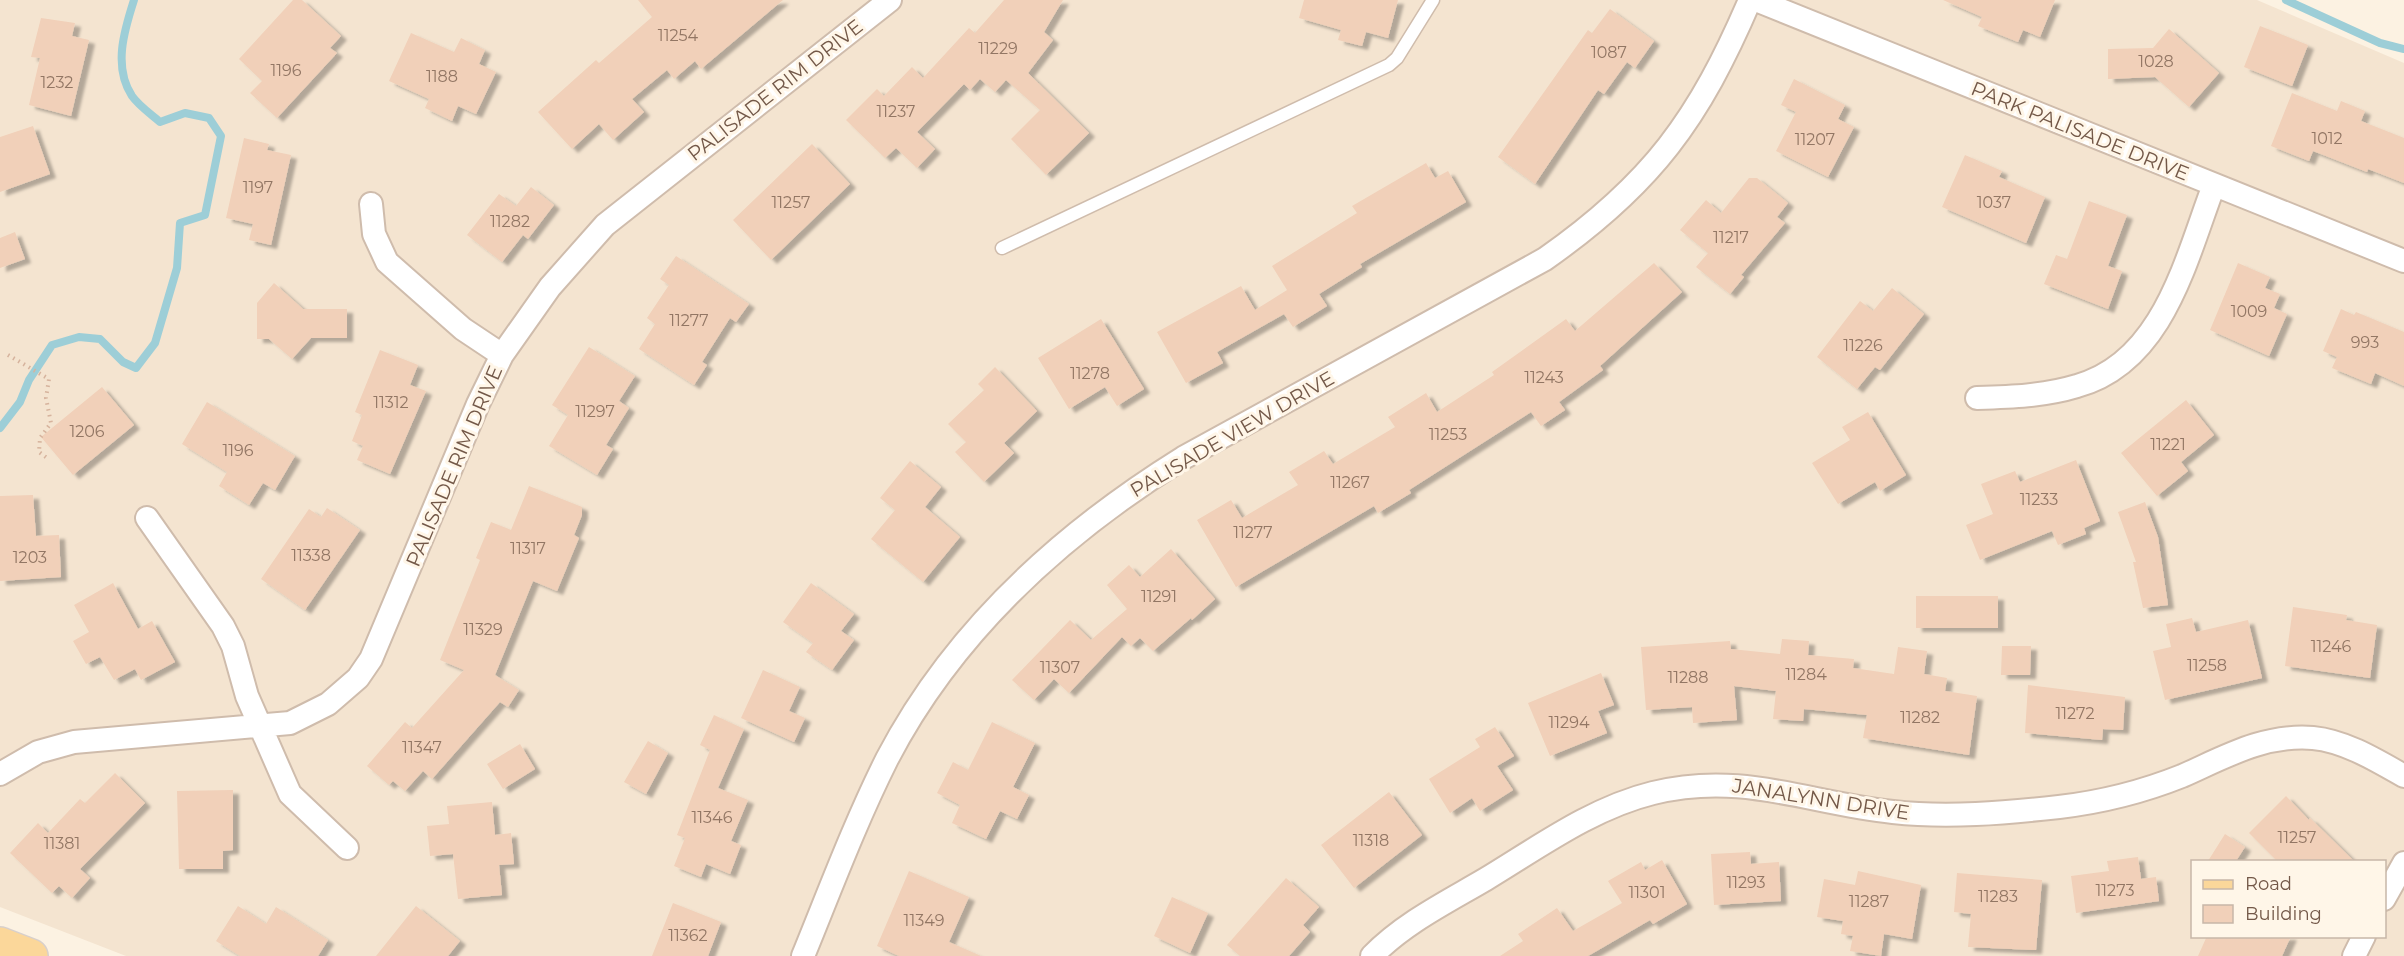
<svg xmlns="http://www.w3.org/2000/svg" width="2404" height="956" viewBox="0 0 2404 956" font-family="Montserrat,sans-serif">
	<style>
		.residential { fill: #f4e4d0; fill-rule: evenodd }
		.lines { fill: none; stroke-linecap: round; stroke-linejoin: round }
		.stream { stroke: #9dced7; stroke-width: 8 }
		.building { fill: #f1d0b9; filter: url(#shadow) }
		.lane-casing { stroke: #cfbcac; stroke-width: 15 }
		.street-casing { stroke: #cfbcac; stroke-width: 26 }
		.primary-casing { stroke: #d8d0cc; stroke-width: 36 }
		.path { stroke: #d6b39d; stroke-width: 4; stroke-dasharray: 1.5 4.5; stroke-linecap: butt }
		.lane { stroke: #fff; stroke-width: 12 }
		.street { stroke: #fff; stroke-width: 22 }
		.primary { stroke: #fbd79a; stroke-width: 33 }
		.labels { text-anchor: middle; stroke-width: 6; stroke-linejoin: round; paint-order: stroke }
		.number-label { font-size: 16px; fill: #927664 }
		.street-label { font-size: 20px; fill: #735848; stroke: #fff6e8 }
	</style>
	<defs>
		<filter id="shadow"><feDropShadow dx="6" dy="4" stdDeviation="1.5" flood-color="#0004"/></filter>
	</defs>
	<rect width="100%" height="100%" fill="#fcf2e2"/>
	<path class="residential" d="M0,0H2257L2404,63V956H126L0,907ZM2192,862H2384V936H2192Z"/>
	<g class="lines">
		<path class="stream" d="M2286,0L2380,43L2404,49
			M0,428L20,402L29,380L52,345L79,337L100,339L123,362L136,368L155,343L177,268L180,223L205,215L221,136L209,118L185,113L160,122C151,114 139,106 132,96C113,67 124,31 134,0"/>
	</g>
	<path class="building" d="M293,0H302L341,36L330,48L337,53L277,118L250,93L262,81L239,59Z
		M638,0H783L701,69L695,61L674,79L667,70L632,99L644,112L613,140L599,124L572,149L538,112L596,60L599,63L652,17Z
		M1004,0H1063L1044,32L1053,40L1028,73L1089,133L1046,175L1011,139L1040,110L1006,80L995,92L980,79L970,90L964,84L917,132L935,149L917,168L896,148L885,158L846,120L877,89L884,96L912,67L923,78L969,28L975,33Z
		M1304,0H1398L1388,38L1366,32L1362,46L1338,40L1341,30L1299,18Z
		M1943,0H2055L2040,37L2023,30L2018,42L1978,26L1982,17Z
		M1610,9L1654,41L1635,68L1627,62L1604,94L1598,90L1535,184L1498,157L1588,30L1592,33Z
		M41,18L75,23L72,36L89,40L71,116L29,105L40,58L31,57Z
		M2260,26L2308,45L2292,86L2244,67Z
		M2169,29L2219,73L2189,107L2155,77L2108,79V49L2153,48Z
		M411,33L454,52L461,38L485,50L479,64L496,72L476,114L458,106L452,121L425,108L429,99L389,81Z
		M1794,79L1845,105L1838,119L1854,127L1828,177L1776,151L1796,112L1781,105Z
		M2292,93L2337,111L2341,101L2365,111L2361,121L2404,138V183L2368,169L2367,172L2313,151L2309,161L2271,146Z
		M33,126L50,174L0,192V137Z
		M244,138L269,144L267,150L291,155L271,245L249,240L253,224L226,218Z
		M812,144L850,184L771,260L733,220Z
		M1965,155L2002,171L1999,177L2045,197L2026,243L1942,207Z
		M1426,163L1435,178L1448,171L1466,202L1360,264L1362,267L1319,294L1327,306L1293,327L1284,314L1217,352L1223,363L1186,383L1157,332L1241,286L1255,310L1287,290L1272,266L1357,213L1352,206Z
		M1749,178H1757L1788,203L1777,217L1785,223L1741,275L1744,277L1730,294L1696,267L1708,253L1680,230L1706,200L1721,213Z
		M531,187L554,205L528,239L523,235L502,262L467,235L499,194L516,206Z
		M2089,201L2127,215L2108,266L2122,271L2108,309L2044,284L2056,255L2067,259Z
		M15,232L25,259L0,268V238Z
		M676,256L749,304L736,322L730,318L702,362L707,365L694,385L639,349L655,324L647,318L669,285L660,279Z
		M1654,263L1682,292L1600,366L1603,370L1559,402L1565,410L1541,426L1531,412L1409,490L1411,493L1378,513L1374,506L1236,587L1197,520L1231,500L1242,518L1298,485L1289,472L1324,451L1333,464L1395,427L1388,417L1426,393L1437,412L1494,375L1492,372L1566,319L1575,331Z
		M2238,263L2270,277L2265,288L2280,294L2274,308L2287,314L2269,356L2210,330Z
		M274,283L303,309H347V338H311L292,359L269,339H257V303Z
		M1892,288L1924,314L1880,370L1875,367L1857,389L1817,357L1860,301L1873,311Z
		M2341,309L2354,315L2356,312L2404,332V386L2375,373L2371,384L2332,368L2337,357L2323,351Z
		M1101,319L1144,389L1117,406L1105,387L1069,409L1038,358Z
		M589,347L635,376L619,401L629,408L606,445L613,449L597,475L549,446L568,415L552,405Z
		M380,350L418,365L410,385L426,391L390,474L357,460L363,446L352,441L362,415L355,412Z
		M995,367L1037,411L1004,443L1014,453L984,482L955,452L966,442L948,424L984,390L978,384Z
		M102,387L134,425L73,475L41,437Z
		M2186,400L2214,435L2181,462L2188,471L2157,496L2121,453Z
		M207,402L295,456L275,490L263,483L249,505L219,486L227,472L182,444Z
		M1868,412L1906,475L1880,491L1875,482L1838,504L1812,463L1850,440L1842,427Z
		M2076,460L2100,521L2084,528L2086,534L2058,545L2052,531L1980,560L1966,525L1993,514L1981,484L2015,471L2020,482Z
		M910,461L941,487L925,507L960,537L923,582L871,539L895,510L880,498Z
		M529,486L582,507V515L574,535L579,538L557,591L533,581L495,675L519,690L508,707L500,702L432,779L423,771L405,791L393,781L389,785L367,766L405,722L412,728L464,670L440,660L480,560L476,558L491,522L511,530Z
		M33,495L36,536L59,535L61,577L0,581V496Z
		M2145,502L2158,537L2168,605L2143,608L2133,562H2136L2118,512Z
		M327,508L360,530L305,610L261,579L309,509L321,517Z
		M1171,549L1215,599L1192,620L1191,618L1153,651L1140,638L1131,646L1122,637L1069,693L1054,679L1034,700L1012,680L1070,620L1091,640L1127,609L1107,585L1129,565L1140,577Z
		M113,583L138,629L152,621L175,662L141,680L135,669L114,680L100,657L86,664L73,641L89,632L74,605Z
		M811,583L854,614L841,631L854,640L832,670L806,652L813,643L783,622Z
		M1916,596H1998V628H1916Z
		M2293,607L2347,615L2346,620L2377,625L2370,678L2285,666Z
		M2192,618L2196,632L2248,620L2262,678L2165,700L2153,651L2171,647L2166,624Z
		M1782,639L1809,641L1808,655L1854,659L1853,668L1894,674L1898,647L1927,651L1924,674L1947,678L1945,691L1977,696L1969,755L1863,738L1867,715L1804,709L1803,721L1773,719L1776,691L1734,686L1737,720L1693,723L1692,707L1646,710L1641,647L1730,641L1731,649L1780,654Z
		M2002,646H2031L2030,675H2001Z
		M763,670L800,687L789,711L805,718L794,742L741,718Z
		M1601,673L1614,705L1598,711L1607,733L1550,756L1528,703Z
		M2028,685L2125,697L2123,730L2103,729L2102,740L2025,733Z
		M714,715L744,729L718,788L748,800L731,841L741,845L730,874L706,864L701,877L674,866L685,838L677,835L710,750L700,745Z
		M992,722L1035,743L1013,787L1029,795L1017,819L1000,811L986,839L952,823L960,805L937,793L953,762L968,770Z
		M1495,727L1514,756L1497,766L1513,790L1480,811L1472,798L1450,813L1429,779L1480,747L1475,739Z
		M648,741L668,753L646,794L624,782Z
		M520,744L535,769L503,789L487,764Z
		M115,773L145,803L80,869L90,878L72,898L59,886L52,893L10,853L38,823L48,833L80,799L85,803Z
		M233,790V850L223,851V869H179L177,791Z
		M1389,792L1422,835L1354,888L1321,845Z
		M2286,796L2309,820L2310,818L2354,861H2277L2249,833Z
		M492,802L495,835L511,833L514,864L499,865L502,895L458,899L453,854L430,856L427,826L449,824L447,806Z
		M2225,834L2245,847L2236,861H2208Z
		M1750,852L1751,864L1779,862L1781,901L1714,905L1711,854Z
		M2138,857L2141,879L2156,877L2159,901L2076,913L2071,876L2109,871L2107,861Z
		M1662,860L1687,904L1653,924L1650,920L1588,956H1500L1523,941L1518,934L1557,908L1573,931L1622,903L1608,881L1641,862L1645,870Z
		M909,871L969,897L949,942L981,956H899L877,946Z
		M1858,871L1921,885L1912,939L1884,934L1881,956L1850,951L1853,936L1841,934L1843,921L1817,917L1824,879L1855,885Z
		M1957,873L2042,880L2036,950L1968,947L1971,914L1954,912Z
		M1286,878L1319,907L1303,925L1310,932L1289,956H1240L1227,945Z
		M1172,897L1208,913L1190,953L1154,936Z
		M673,903L721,922L708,956H652Z
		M238,906L266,924L276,907L328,940L318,956H240L216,941Z
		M416,906L460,941L448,956H376Z
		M2207,936H2291L2282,956H2198Z"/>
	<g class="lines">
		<g class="lane-casing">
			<path id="lane" d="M1002,248L1389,65L1397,58L1433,0"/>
		</g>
		<g class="street-casing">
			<path id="street" d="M1756,0L2404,261
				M371,204L374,234L387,262L463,329L502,355
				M1977,398C2011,397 2044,396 2077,386C2164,362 2186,258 2214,185
				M147,518L223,626L233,646L247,696L290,794L347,848
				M0,774L38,752L74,742L290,723L328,704L358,678L371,659L478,404L502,355L550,287L605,225L890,0
				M2384,899L2404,863
				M803,956C830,890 855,823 887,759C954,630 1061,534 1183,458L1545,259C1652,184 1699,119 1750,0
				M1372,956C1404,923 1447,902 1486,879C1539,847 1592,808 1653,793C1742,771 1807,803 1893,812C1947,818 2005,813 2059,807C2102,802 2142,792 2182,776C2225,757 2264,734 2313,738C2345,741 2376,760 2404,776
				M2354,956L2364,936"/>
		</g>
		<g class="primary-casing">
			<path id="primary" d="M0,944L31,956"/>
		</g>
		<path class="path" d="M8,355L49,379L46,398L51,423L40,438L39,452L47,458"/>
		<use href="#lane" class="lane"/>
		<use href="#street" class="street"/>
		<use href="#primary" class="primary"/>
	</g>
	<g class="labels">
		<g class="number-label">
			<text x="678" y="41">11254</text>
			<text x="998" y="54">11229</text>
			<text x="1609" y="58">1087</text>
			<text x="2156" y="67">1028</text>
			<text x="286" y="76">1196</text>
			<text x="442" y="82">1188</text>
			<text x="57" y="88">1232</text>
			<text x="896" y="117">11237</text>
			<text x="2327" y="144">1012</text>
			<text x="1815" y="145">11207</text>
			<text x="258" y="193">1197</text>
			<text x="791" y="208">11257</text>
			<text x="1994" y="208">1037</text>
			<text x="510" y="227">11282</text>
			<text x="1731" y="243">11217</text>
			<text x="2249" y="317">1009</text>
			<text x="689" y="326">11277</text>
			<text x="2365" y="348">993</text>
			<text x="1863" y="351">11226</text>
			<text x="1090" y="379">11278</text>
			<text x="1544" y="383">11243</text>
			<text x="391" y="408">11312</text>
			<text x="595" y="417">11297</text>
			<text x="87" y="437">1206</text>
			<text x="1448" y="440">11253</text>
			<text x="2168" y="450">11221</text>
			<text x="238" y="456">1196</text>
			<text x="1350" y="488">11267</text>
			<text x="2039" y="505">11233</text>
			<text x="1253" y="538">11277</text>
			<text x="528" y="554">11317</text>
			<text x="311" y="561">11338</text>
			<text x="30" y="563">1203</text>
			<text x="1159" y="602">11291</text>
			<text x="483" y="635">11329</text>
			<text x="2331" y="652">11246</text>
			<text x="2207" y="671">11258</text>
			<text x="1060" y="673">11307</text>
			<text x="1806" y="680">11284</text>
			<text x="1688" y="683">11288</text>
			<text x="2075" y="719">11272</text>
			<text x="1920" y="723">11282</text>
			<text x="1569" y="728">11294</text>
			<text x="422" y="753">11347</text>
			<text x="712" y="823">11346</text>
			<text x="2297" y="843">11257</text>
			<text x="1371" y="846">11318</text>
			<text x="62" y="849">11381</text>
			<text x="1746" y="888">11293</text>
			<text x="2115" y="896">11273</text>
			<text x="1647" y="898">11301</text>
			<text x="1998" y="902">11283</text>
			<text x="1869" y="907">11287</text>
			<text x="924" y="926">11349</text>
			<text x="688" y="941">11362</text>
		</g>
		<g class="street-label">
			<text transform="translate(775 90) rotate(-38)" y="7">PALISADE RIM DRIVE</text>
			<text transform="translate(2080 131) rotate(22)" y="7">PARK PALISADE DRIVE</text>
			<text transform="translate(1232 434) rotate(-30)" y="7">PALISADE VIEW DRIVE</text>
			<text transform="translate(454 466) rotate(-67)" y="7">PALISADE RIM DRIVE</text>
			<text transform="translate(1821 799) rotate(9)" y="7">JANALYNN DRIVE</text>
		</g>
	</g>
	<rect x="2191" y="860" width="195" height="78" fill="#fff6e8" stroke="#c7b7a8" stroke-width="1.5"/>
	<rect x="2203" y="880" width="30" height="9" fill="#fbd79a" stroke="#c7b7a8" stroke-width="1.5"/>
	<text x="2245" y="890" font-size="18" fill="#735848">Road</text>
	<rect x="2203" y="905" width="30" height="18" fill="#f1d0b9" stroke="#c7b7a8" stroke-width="1.5"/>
	<text x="2245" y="920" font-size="18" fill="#735848">Building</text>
</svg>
